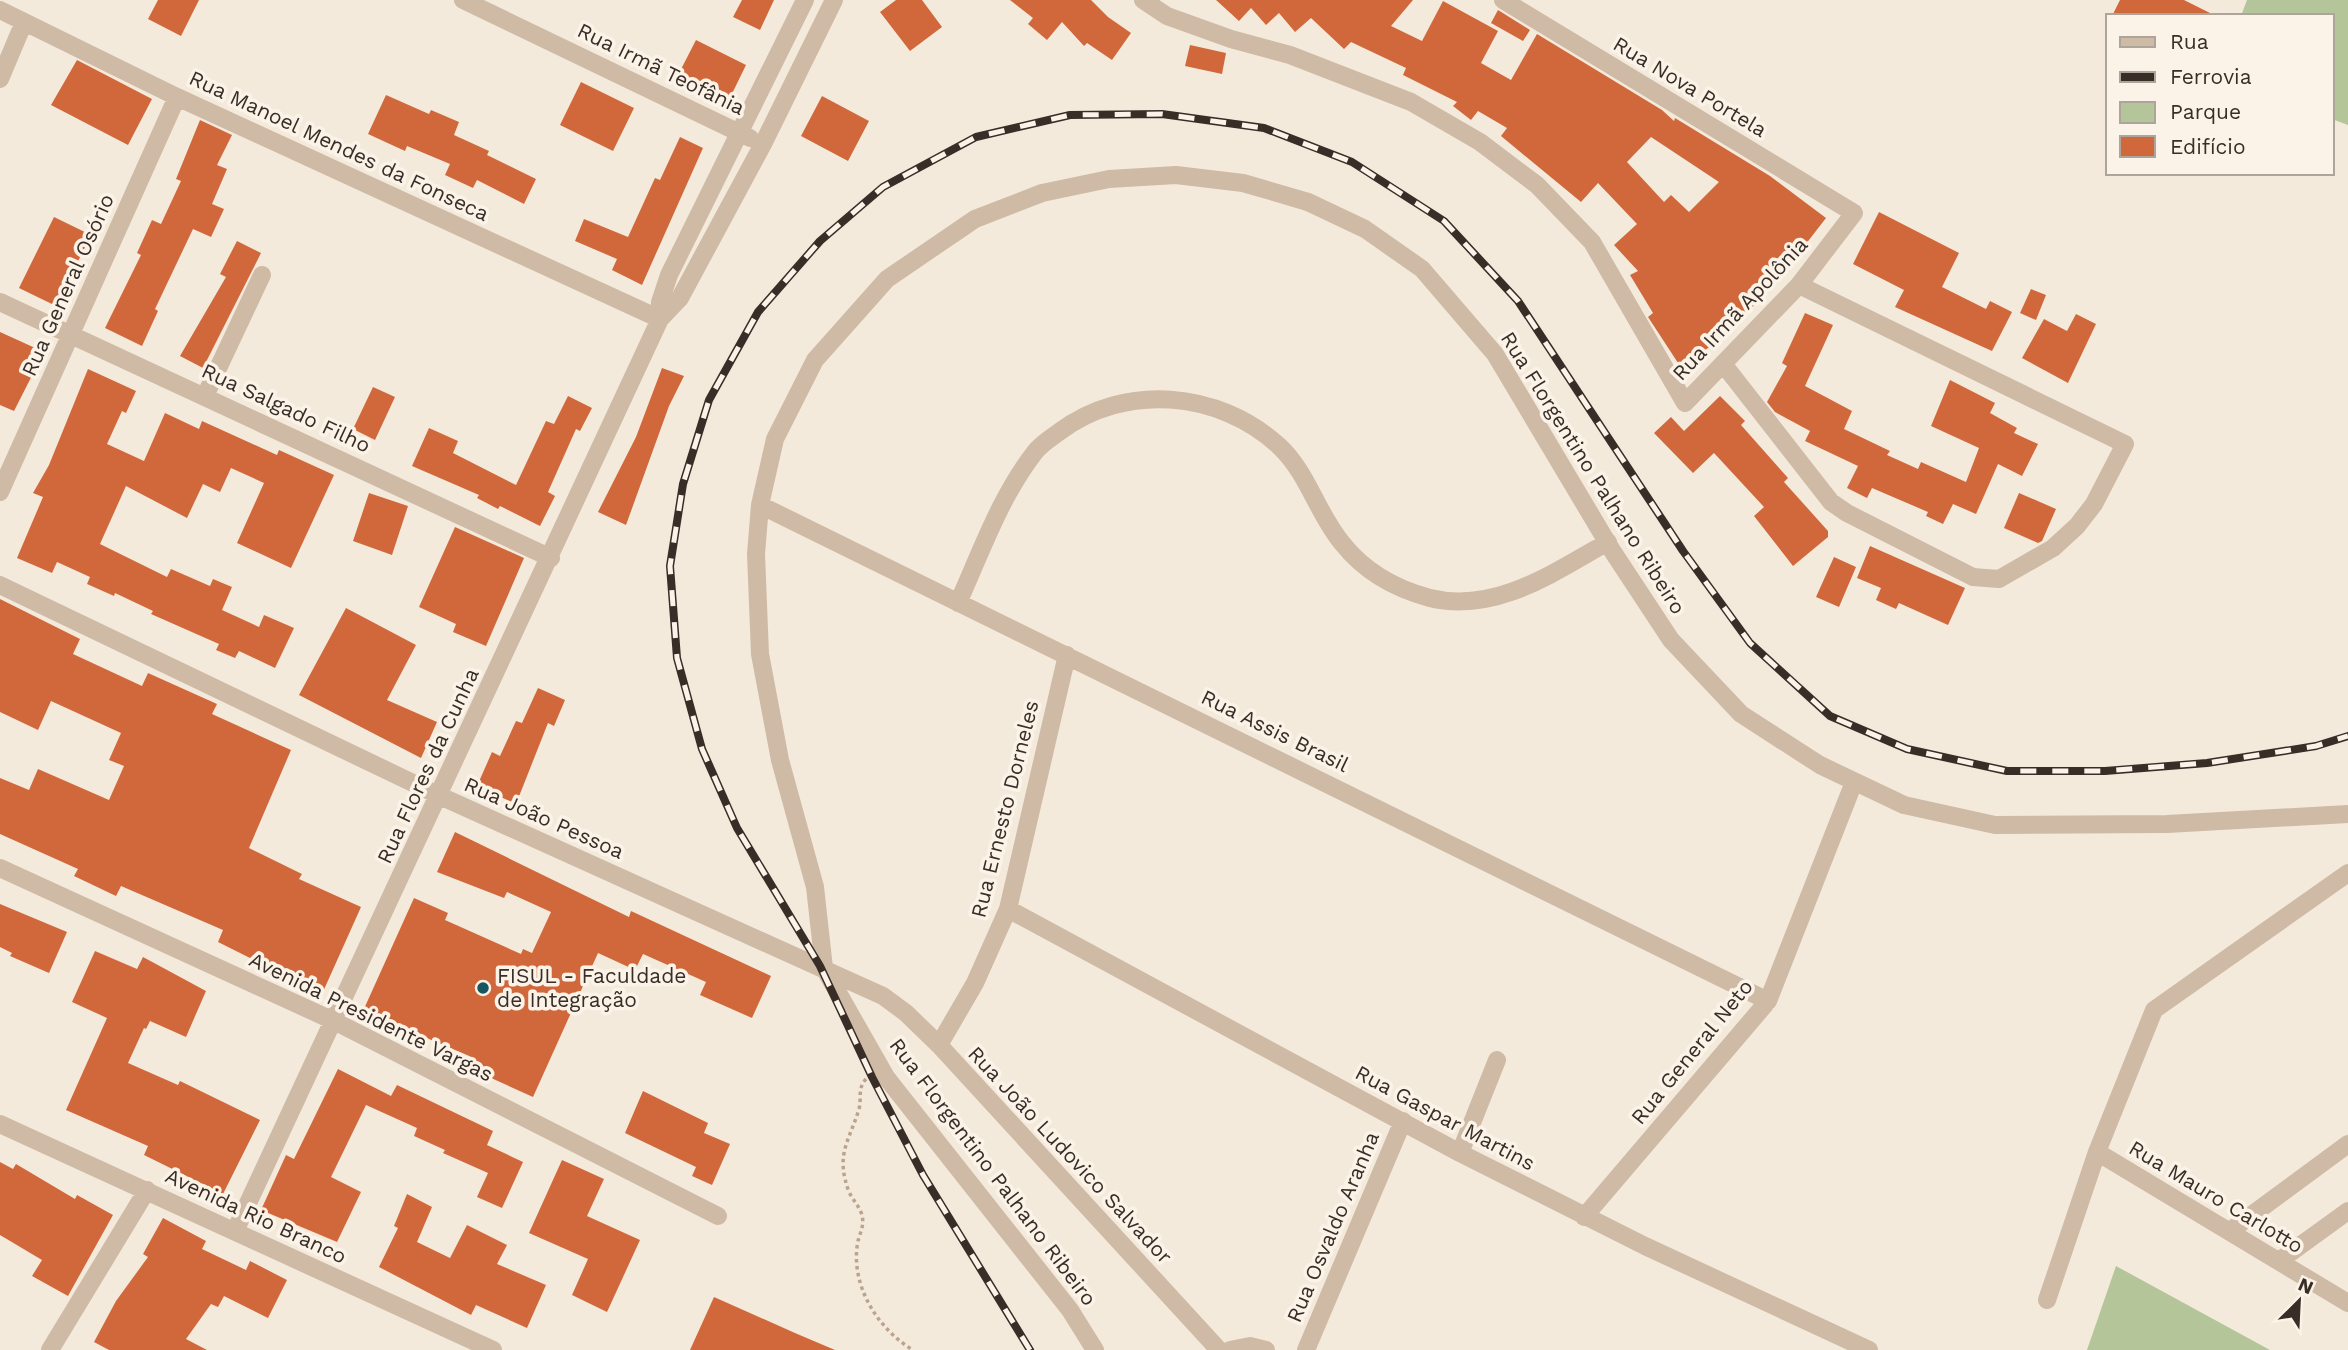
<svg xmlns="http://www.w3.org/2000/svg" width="2348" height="1350" viewBox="0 0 2348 1350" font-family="'Work Sans',sans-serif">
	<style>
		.green { fill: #b4c599 }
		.building { fill: #d1683c; fill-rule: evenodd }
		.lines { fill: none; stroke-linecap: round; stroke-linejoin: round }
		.path { stroke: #baa48f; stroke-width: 3.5; stroke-dasharray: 3.5 3.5; stroke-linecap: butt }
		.minor { stroke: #cebaa5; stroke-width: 18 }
		.rail-casing { stroke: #392e27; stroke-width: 8 }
		.rail { stroke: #fbf3e8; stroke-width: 5; stroke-dasharray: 16; stroke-linecap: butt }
		.poi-dot { fill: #18565f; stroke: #fbf3e8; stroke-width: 2.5 }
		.labels { text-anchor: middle; stroke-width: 7; stroke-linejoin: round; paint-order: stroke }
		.street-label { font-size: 21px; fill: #392e27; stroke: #fbf3e8 }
		.poi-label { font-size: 21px; fill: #392e27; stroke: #fbf3e8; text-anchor: start }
	</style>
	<rect width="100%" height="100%" fill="#f4eadb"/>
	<path class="green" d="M2247,0H2348V125L2332,119V16H2241Z
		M2116,1266L2270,1350H2087Z"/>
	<path class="building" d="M158,0H199L181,36L148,19Z
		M742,0H774L760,30L733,17Z
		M896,0H922L942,27L910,51L880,12Z
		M1010,0H1091L1108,17L1131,33L1112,60L1087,43L1084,46L1062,22L1047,40L1028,24L1033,18Z
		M1216,0H1413L1391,26L1422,41L1443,1L1498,31L1481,63L1511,80L1537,34L1662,110L1674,121L1675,118L1770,176L1826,218L1778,280L1729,331L1682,369L1648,317L1653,313L1630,275L1638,271L1614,245L1637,224L1598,183L1581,202L1501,136L1507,128L1478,111L1471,120L1453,106L1457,102L1403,75L1406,68L1351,42L1344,49L1311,18L1295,32L1279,13L1266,25L1251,8L1239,21ZM1651,137L1719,182L1689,212L1671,195L1664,202L1627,162Z
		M2120,0H2184L2216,16H2112Z
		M1498,10L1530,30L1523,41L1491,23Z
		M696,40L746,65L727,104L676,79Z
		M1190,45L1226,53L1222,74L1185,66Z
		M77,60L152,99L128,145L51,105Z
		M581,82L634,108L613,151L560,125Z
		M386,95L429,114L431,110L459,122L454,135L489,151L487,155L536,179L524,204L477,180L473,188L445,175L450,164L407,146L405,151L368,134Z
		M822,96L869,121L848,161L801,136Z
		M200,120L232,135L217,165L227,169L212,204L224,209L211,237L193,229L155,309L158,311L142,346L105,328L141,255L137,253L152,220L161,224L181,181L176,179Z
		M680,137L703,148L642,285L612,270L617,259L575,241L584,219L628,237L655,178L660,180Z
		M1879,212L1959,253L1942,287L1986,309L1990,301L2012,312L1992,351L1895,307L1904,290L1853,264Z
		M54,217L91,235L56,306L19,288Z
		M237,241L261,253L203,368L180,356L226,277L220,274Z
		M2031,289L2046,295L2036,320L2020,313Z
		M1805,313L1833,325L1805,386L1852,411L1844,429L1890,451L1887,455L1918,469L1921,462L1966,482L1979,448L1931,426L1950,380L1995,403L1990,413L2017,428L2014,433L2038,444L2022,476L1998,464L1976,514L1953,504L1943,524L1926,516L1928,512L1872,488L1867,498L1847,488L1858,466L1805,441L1810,431L1775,412L1767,402L1787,366L1782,363Z
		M2076,314L2096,324L2068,383L2022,358L2044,319L2067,331Z
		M0,332L44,352L14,411L0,405Z
		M662,368L684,376L669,406L626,525L598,512L636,437Z
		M88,369L136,391L126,413L122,411L107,444L144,461L165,413L199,429L202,421L277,455L279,450L334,475L291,568L237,543L264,483L231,468L220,492L203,484L187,518L126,486L100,544L167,577L171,569L210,586L213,579L232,587L222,610L259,627L264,615L294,628L275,668L239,651L235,658L216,650L219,644L151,614L153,611L115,593L114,596L87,584L90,577L57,562L52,573L17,558L43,497L33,493L49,465Z
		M373,387L395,397L375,440L353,429Z
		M568,396L592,408L580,431L576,429L548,492L555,496L540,526L500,506L498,509L477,498L479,495L412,466L429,428L458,441L453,453L516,485L546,421L554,424Z
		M1720,396L1745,421L1741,425L1788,478L1784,482L1828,531V537L1793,566L1754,516L1764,507L1714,453L1693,473L1654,433L1671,417L1684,431Z
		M369,493L408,506L392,555L353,541Z
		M2019,493L2056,509L2042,541L2038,543L2004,528Z
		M455,527L524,558L486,646L453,632L456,624L419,607Z
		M1870,546L1965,588L1948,625L1899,603L1896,609L1876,600L1881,588L1857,578Z
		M1834,557L1856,567L1839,607L1816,597Z
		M0,599L80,639L73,654L142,686L148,673L217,704L212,714L291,750L249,848L302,874L299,879L361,907L322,994L265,969L266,966L218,942L223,930L121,886L116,896L74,876L78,869L0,834V778L29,790L38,769L109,800L124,766L109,760L121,733L51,701L38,730L0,712Z
		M346,608L416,645L387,700L437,722L421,758L299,695Z
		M538,688L565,700L554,726L548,723L516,804L477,786L492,752L500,756L516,721L522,723Z
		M455,832L629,917L631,911L771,976L752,1018L700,995L706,982L643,954L635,970L598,953L533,1097L469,1068L474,1058L363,1011L414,898L448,913L445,920L521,954L523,949L532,953L551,912L507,892L504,898L437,872Z
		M0,904L67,932L49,973L10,956L12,953L0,947Z
		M95,951L137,969L143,957L206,991L186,1037L150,1021L146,1029L144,1028L128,1063L178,1085L180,1081L260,1120L223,1194L144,1155L148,1146L66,1110L107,1018L72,1002Z
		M338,1069L391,1096L397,1085L493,1131L487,1145L523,1162L502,1208L477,1197L488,1173L443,1153L445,1150L414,1136L417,1128L366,1105L331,1177L361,1192L337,1242L261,1210L286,1155L294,1159Z
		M643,1091L708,1123L704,1133L730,1144L712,1185L692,1176L696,1167L625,1133Z
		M562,1160L604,1179L587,1216L640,1240L607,1312L572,1295L588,1259L529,1233Z
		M0,1162L13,1169L16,1164L75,1199L77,1195L113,1215L68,1296L32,1276L42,1260L0,1235Z
		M407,1194L432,1207L417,1242L450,1258L467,1225L507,1245L497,1264L546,1285L527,1328L476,1305L471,1315L379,1267L398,1228L394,1226Z
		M163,1218L206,1241L202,1249L246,1270L250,1261L287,1280L268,1318L224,1296L218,1307L211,1304L186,1339L207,1350H109L94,1342L116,1301L148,1257L143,1254Z
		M714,1297L795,1333L835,1350H690Z"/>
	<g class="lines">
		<path class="path" d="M866,1079C857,1089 862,1098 859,1109C849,1142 835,1154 849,1192C853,1200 859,1206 862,1215C865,1228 858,1235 857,1247C852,1288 879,1330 913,1350"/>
		<path class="minor" d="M463,0L750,138
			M1143,0L1167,16L1231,39L1290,55L1411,102L1480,142L1537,185L1592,242L1685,403L1799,285L1854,213L1503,0
			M0,10L177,97L660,319
			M0,79L24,22
			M0,302L551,558
			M660,319V302L669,275L805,0
			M1724,365L1831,502L1847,513L1973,577L1999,579L2053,548L2077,526L2094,504L2125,444L1799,285
			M205,396L262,275
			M0,492L177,97
			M760,505L1768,1001
			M0,585L440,796L883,996L906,1013L939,1045L1219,1350
			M958,603C981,552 1000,497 1035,452C1041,444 1051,438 1059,432C1124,383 1218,390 1279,446C1308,473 1317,513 1342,543C1364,571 1396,589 1430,598C1496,614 1554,572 1608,542
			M0,868L334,1021L718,1216
			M1008,909L1460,1153L1645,1246L1869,1350
			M939,1045L975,983L1008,909L1067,655
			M0,1124L493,1350
			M2097,1152L2348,1303
			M1460,1153L1497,1060
			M1584,1217L1768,1001L1854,782
			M235,1231L660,319L680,298L763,144L834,0
			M2230,1231L2348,1144
			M2279,1261L2348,1211
			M2047,1300L2097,1152L2154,1010L2348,873
			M50,1350L147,1190
			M1095,1350L1070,1310L886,1077L824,968L815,887L780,760L760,654L756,554L760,505L775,439L815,360L887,279L975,219L1042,193L1109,179L1176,175L1243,183L1308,202L1365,229L1422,269L1495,354L1613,552L1671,640L1741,714L1820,765L1904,805L1995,825L2167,824L2348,814
			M1230,1350L1250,1346L1266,1350
			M1306,1350L1403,1121"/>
		<g class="rail-casing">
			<path id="rail" d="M1030,1350L923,1175L872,1077L820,966L737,828L702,749L677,658L670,566L683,484L709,400L758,312L820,241L883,187L976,137L1070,115L1162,114L1264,128L1352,162L1444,221L1518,301L1683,551L1750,643L1830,716L1907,749L2007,771H2105L2207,763L2316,746L2348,736"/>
		</g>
		<use href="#rail" class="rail"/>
	</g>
	<circle class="poi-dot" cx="483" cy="988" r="7"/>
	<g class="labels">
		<g class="street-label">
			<text transform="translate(661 69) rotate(26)" y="7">Rua Irmã Teofânia</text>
			<text transform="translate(1690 87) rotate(31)" y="7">Rua Nova Portela</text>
			<text transform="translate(339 146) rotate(25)" y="7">Rua Manoel Mendes da Fonseca</text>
			<text transform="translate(68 285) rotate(-66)" y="7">Rua General Osório</text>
			<text transform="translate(1740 309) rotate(-47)" y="7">Rua Irmã Apolônia</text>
			<text transform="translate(286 408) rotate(25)" y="7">Rua Salgado Filho</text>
			<text transform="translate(1593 473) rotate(58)" y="7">Rua Florgentino Palhano Ribeiro</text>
			<text transform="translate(1275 731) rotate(26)" y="7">Rua Assis Brasil</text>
			<text transform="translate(428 766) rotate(-65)" y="7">Rua Flores da Cunha</text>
			<text transform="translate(1005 809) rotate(-76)" y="7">Rua Ernesto Dorneles</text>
			<text transform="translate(544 818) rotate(24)" y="7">Rua João Pessoa</text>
			<text transform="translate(371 1017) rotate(26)" y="7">Avenida Presidente Vargas</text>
			<text transform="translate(1692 1052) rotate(-51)" y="7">Rua General Neto</text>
			<text transform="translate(1445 1118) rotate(28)" y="7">Rua Gaspar Martins</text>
			<text transform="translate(1070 1155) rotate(47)" y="7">Rua João Ludovico Salvador</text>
			<text transform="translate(993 1172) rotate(53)" y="7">Rua Florgentino Palhano Ribeiro</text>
			<text transform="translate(2216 1197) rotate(31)" y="7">Rua Mauro Carlotto</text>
			<text transform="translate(256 1216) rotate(25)" y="7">Avenida Rio Branco</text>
			<text transform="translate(1333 1227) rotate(-67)" y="7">Rua Osvaldo Aranha</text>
		</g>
		<g class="poi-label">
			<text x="497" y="983">FISUL - Faculdade<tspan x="497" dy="24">de Integração</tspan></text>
		</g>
	</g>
	<rect x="2106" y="14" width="228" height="161" fill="#fbf3e8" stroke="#ada49b" stroke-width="2"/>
	<rect x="2120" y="37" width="35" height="10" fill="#cebaa5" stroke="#ada49b" stroke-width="2"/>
	<text x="2170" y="49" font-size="21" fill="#392e27">Rua</text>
	<rect x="2120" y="72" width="35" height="10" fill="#392e27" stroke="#ada49b" stroke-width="2"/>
	<text x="2170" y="84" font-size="21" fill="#392e27">Ferrovia</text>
	<rect x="2120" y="102" width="35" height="21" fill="#b4c599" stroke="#ada49b" stroke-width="2"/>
	<text x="2170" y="119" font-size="21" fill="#392e27">Parque</text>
	<rect x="2120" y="136" width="35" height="21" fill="#d1683c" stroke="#ada49b" stroke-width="2"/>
	<text x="2170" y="154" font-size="21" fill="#392e27">Edifício</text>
	<g transform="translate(2299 1301) rotate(24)" stroke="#fbf3e8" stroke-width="5" paint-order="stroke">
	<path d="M0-5L12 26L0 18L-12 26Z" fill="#392e27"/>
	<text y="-10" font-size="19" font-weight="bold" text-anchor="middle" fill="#392e27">N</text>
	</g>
</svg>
